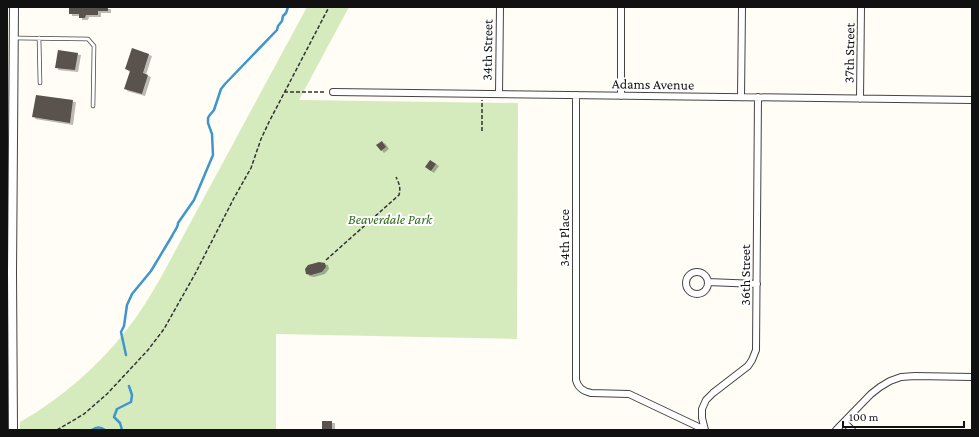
<svg xmlns="http://www.w3.org/2000/svg" width="979" height="437" viewBox="0 0 979 437" font-family="'Crimson Pro',serif">
	<style>
		.green { fill: #d5ebbd }
		.lines { fill: none; stroke-linecap: round; stroke-linejoin: round }
		.stream { stroke: #3f96cf; stroke-width: 2.5 }
		.building { fill: #5a524d; filter: url(#shadow) }
		.service-casing { stroke: #444; stroke-width: 4.5 }
		.minor-casing { stroke: #444; stroke-width: 8 }
		.tertiary-casing { stroke: #444; stroke-width: 10 }
		.path { stroke: #333; stroke-width: 1.5; stroke-dasharray: 4 2; stroke-linecap: butt }
		.service { stroke: #fff; stroke-width: 3 }
		.minor { stroke: #fff; stroke-width: 6 }
		.tertiary { stroke: #fff; stroke-width: 8 }
		.labels { text-anchor: middle; stroke-width: 4; stroke-linejoin: round; paint-order: stroke }
		.street-label { font-size: 14px; fill: #111; stroke: #fff }
		.park-label { font-size: 14px; font-style: italic; fill: #2f6b1f; stroke: #fff }
	</style>
	<defs>
		<filter id="shadow"><feDropShadow dx="3" dy="2" stdDeviation="0" flood-color="#0004"/></filter>
	</defs>
	<rect width="100%" height="100%" fill="#fffdf5"/>
	<path class="green" d="M307,7H349L299,100L518,103L517,339L276,334V430H20V422C62,398 99,366 128,328C140,313 150,296 160,279Z"/>
	<g class="lines">
		<path class="stream" d="M126,355L121,332L124,326L127,305L132,294L151,271L172,236C174,231 178,228 178,223L194,200L213,155L212,134L208,123V118L209,116L214,110L221,89L225,84L277,30L278,26L282,21L283,16L286,13L288,7
			M92,430C96,427 101,427 105,430
			M122,430L120,423L114,417L117,409L131,402L132,395L129,386"/>
	</g>
	<path class="building" d="M69,7H108V11H98V15H86L85,18H79V14H69Z
		M132,48L149,54L143,73L148,75L142,94L124,89L130,71L125,69Z
		M58,50L78,53L75,70L55,68Z
		M36,95L73,100L70,123L32,117Z
		M382,141L386,147L381,151L376,145Z
		M430,160L436,164L431,171L425,167Z
		M319,262L325,263L326,267L322,272L311,275L306,274L305,269L308,265Z
		M322,421H332V430H322Z"/>
	<g class="lines">
		<g class="service-casing">
			<path id="service" d="M16,38L88,39L94,46L93,106
				M39,38L40,83"/>
		</g>
		<g class="minor-casing">
			<path id="minor" d="M333,92L972,100
				M499,94L500,7
				M576,95V380C578,388 583,391 591,393L629,394L705,430
				M621,96V7
				M741,97L742,7
				M860,99L861,7
				M686 283a11 11 0 1 1 22 0a11 11 0 1 1-22 0Z
				M708,282L757,284
				M844,422L852,430
				M705,430L702,418V409L706,400L713,393L748,366L752,360L756,350L758,97
				M836,430L871,394L880,387L890,381L901,377L915,376L972,377"/>
		</g>
		<g class="tertiary-casing">
			<path id="tertiary" d="M13,430L12,273L14,7"/>
		</g>
		<path class="path" d="M284,92H326
			M482,131V100
			M326,260L399,195C401,188 399,183 396,177
			M57,430L84,414L107,394L148,350L164,329L195,274L234,198L251,168L261,139L269,122L329,7"/>
		<use href="#service" class="service"/>
		<use href="#minor" class="minor"/>
		<use href="#tertiary" class="tertiary"/>
	</g>
	<g class="labels">
		<g class="street-label">
			<text transform="translate(487 50) rotate(-89)" y="5">34th Street</text>
			<text transform="translate(849 53) rotate(-89)" y="5">37th Street</text>
			<text transform="translate(653 84) rotate(1)" y="5">Adams Avenue</text>
			<text transform="translate(564 238) rotate(-90)" y="5">34th Place</text>
			<text transform="translate(745 275) rotate(-90)" y="5">36th Street</text>
		</g>
		<g class="park-label">
			<text x="390" y="224">Beaverdale Park</text>
		</g>
	</g>
	<rect width="979" height="437" fill="none" stroke="#111111" stroke-width="16"/>
	<path d="M843 421v6h121v-6" fill="none" stroke="#111111" stroke-width="2"/>
	<text x="849" y="421" font-size="12" fill="#111111" stroke="#ffffff" stroke-width="3" paint-order="stroke">100 m</text>
</svg>
